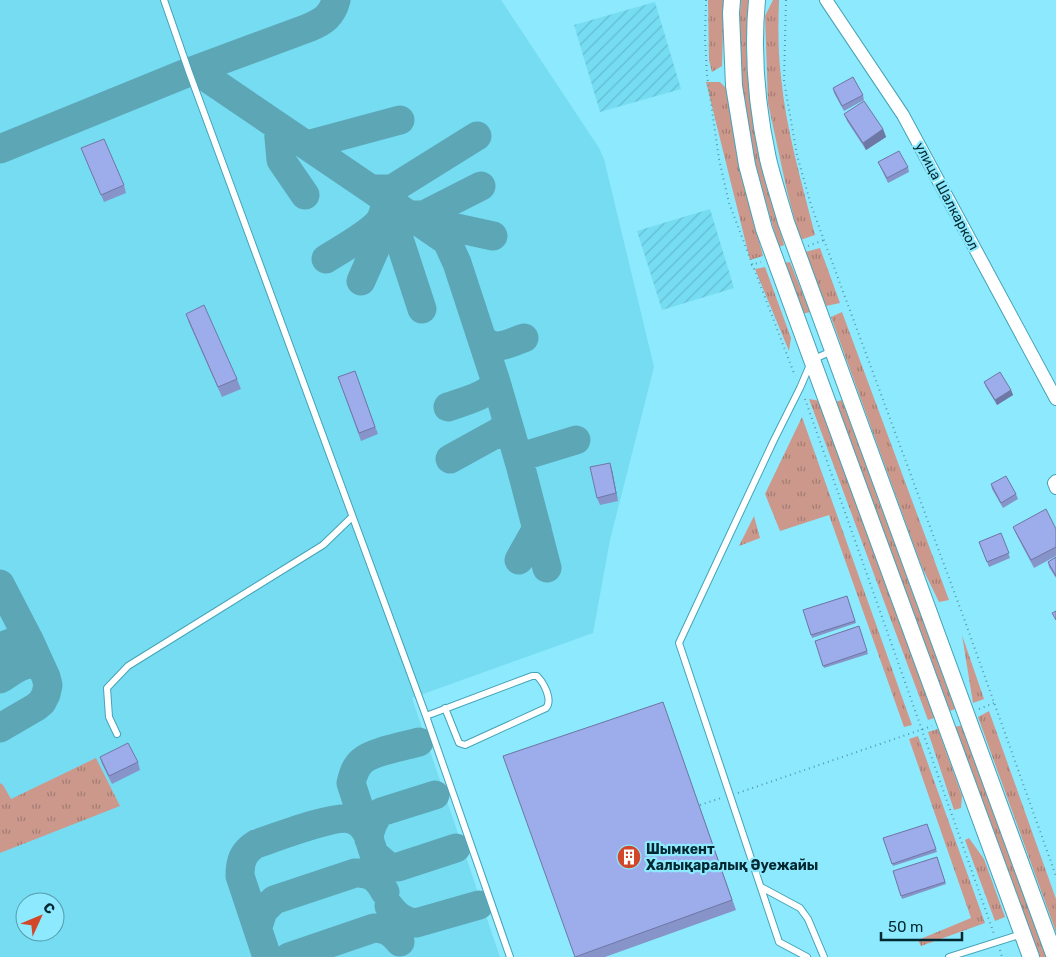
<svg xmlns="http://www.w3.org/2000/svg" width="1056" height="957" viewBox="0 0 1056 957" font-family="Rubik,sans-serif">
	<style>
		.built { fill: #76dcf2; fill-rule: evenodd }
		.industrial { fill: url(#industrial-furrows) }
		.grass { fill: url(#grass-tufts) }
		.lines { fill: none; stroke-linecap: round; stroke-linejoin: round }
		.taxiway { stroke: #5ca6b6; stroke-width: 29 }
		.service-casing { stroke: #45a3b7; stroke-width: 8 }
		.minor-casing { stroke: #45a3b7; stroke-width: 14 }
		.tertiary-casing { stroke: #45a3b7; stroke-width: 18 }
		.path { stroke: #549baa; stroke-width: 2; stroke-dasharray: 1 4; stroke-linecap: butt }
		.service { stroke: #fff; stroke-width: 6 }
		.minor { stroke: #fff; stroke-width: 12 }
		.tertiary { stroke: #fff; stroke-width: 16 }
		.wall { fill: #8794c9 }
		.shaded-wall { fill: #6e78a4 }
		.building { fill: #9dacea; stroke: #6e78a4 }
		.labels { text-anchor: middle; stroke-width: 4.5; stroke-linejoin: round; paint-order: stroke }
		.street-label { font-size: 14px; fill: #002830; stroke: #8de9fd }
		.poi-label { font-size: 14px; font-weight: bold; fill: #002830; stroke: #8de9fd; text-anchor: start }
	</style>
	<defs>
		<pattern id="industrial-furrows" width="10" height="10" patternUnits="userSpaceOnUse" patternTransform="scale(1.25)"><rect width="10" height="10" fill="#76dcf2"/><path d="M-1 1l2-2M0 10L10 0M9 11l2-2" fill="none" stroke="#64bdd0"/></pattern>
		<pattern id="grass-tufts" width="24" height="20" patternUnits="userSpaceOnUse" patternTransform="scale(1.25)"><rect width="24" height="20" fill="#cc988c"/><path d="M3 7l-1-3M5 7V3M7 7l1-3M15 17l-1-3M17 17v-4M19 17l1-3" fill="none" stroke="#a37c73"/></pattern>
	</defs>
	<rect width="100%" height="100%" fill="#8de9fd"/>
	<path class="built" d="M0,0H501L599,148L604,159L654,367L610,540L593,633L412,698L500,957H0ZM25,902H55V932H25Z"/>
	<path class="industrial" d="M655,2L681,89L600,112L574,25Z
		M710,209L734,288L662,310L637,231Z"/>
	<path class="grass" d="M708,0H724L722,66L712,72L709,60Z
		M741,0H749L746,50L753,109L766,176L784,245L779,247C760,183 740,117 739,50C738,33 740,16 741,0Z
		M773,0H779C778,26 778,51 781,77C786,130 802,183 815,235L800,240L787,191L768,103L765,16Z
		M706,82H720L727,89L737,157L763,256L750,260Z
		M820,248L840,303L826,306L805,252Z
		M790,262L810,312L802,314L783,263Z
		M765,267L791,338L789,351L755,269Z
		M842,312L949,600L939,602L921,565L831,317Z
		M809,399L820,401L934,718L928,720Z
		M842,400L955,709L950,711L835,402Z
		M802,417L912,725L904,727L829,515L780,531L765,494Z
		M754,516L760,538L739,546Z
		M962,635L984,699L973,703Z
		M989,711L1056,899V932L978,717Z
		M964,725L1048,957H1039L954,727Z
		M938,729L962,796L961,808L954,810L928,732Z
		M918,736L985,923L921,946L918,940L971,918L909,739Z
		M96,758L120,806L0,853V783L3,785L11,799Z
		M969,838L984,859L1005,917L995,921L965,840Z"/>
	<g class="lines">
		<path class="taxiway" d="M197,71L415,219L493,236
			M278,127L281,160L305,195
			M307,145L400,120
			M0,149L189,72L308,28C323,22 332,16 336,0
			M371,189H392L477,136
			M409,215H423L428,213L481,186
			M415,219L447,241L457,263L496,382L521,468L547,568
			M326,259C340,250 369,234 379,222C384,215 385,207 386,199L422,309
			M361,281L390,215
			M483,340C496,352 509,343 524,338
			M448,407C462,402 490,395 496,382
			M516,450L520,454L527,455L576,440
			M450,459L499,432L504,427L507,420
			M519,560L537,528
			M0,584L30,642L46,677L48,685L46,694L42,702L36,707L0,728
			M0,647L18,640L30,642
			M0,679C12,672 26,659 40,666
			M419,742C405,746 371,752 362,761C355,767 353,775 351,783L374,854L389,867H398L456,848
			M369,839C370,828 373,820 381,812L435,795
			M389,906C397,916 403,921 416,923L479,905
			M258,927L263,911L274,900L355,873C371,872 378,879 385,892
			M267,957L240,876C240,861 243,852 256,844C274,838 334,815 350,819C358,821 363,826 367,833
			M289,957L374,928C386,928 392,933 400,942"/>
		<g class="service-casing">
			<path id="service" d="M164,0L189,72L426,716L510,957
				M426,716L532,676H537C544,683 553,700 546,708L465,745L459,743L445,708
				M117,734L109,717L107,688L128,666L323,545L352,517
				M761,887L800,908L808,919L824,957
				M807,957L779,942L679,643L774,440L800,388L812,360L832,351
				M949,957L1022,934"/>
		</g>
		<g class="minor-casing">
			<path id="minor" d="M826,0L903,115L1056,399
				M1056,481L1054,483L1056,488"/>
		</g>
		<g class="tertiary-casing">
			<path id="tertiary" d="M732,0L731,13L734,86L747,165L764,229L1031,957
				M757,0C752,52 757,108 768,159C773,180 780,201 786,222L1055,957"/>
		</g>
		<path class="path" d="M706,0L705,38L707,75L719,159L729,203L795,376
			M786,0L784,81L797,155L811,205L966,624L1056,876
			M808,246L824,240
			M751,265L761,262
			M805,399L994,934
			M979,709L994,703
			M738,793L932,726
			M700,805L721,798
			M1000,950L1002,957"/>
		<use href="#service" class="service"/>
		<use href="#minor" class="minor"/>
		<use href="#tertiary" class="tertiary"/>
	</g>
	<path class="wall" d="M833,88L863,95L864,100L844,111L834,93Z
		M844,114L883,129L886,137L866,150L847,121Z
		M81,148L124,185L126,193L104,202Z
		M878,162L908,167L909,172L888,183Z
		M186,314L237,379L241,389L222,397L189,323Z
		M355,371L378,434L361,441L338,377Z
		M984,382L1011,390L1013,395L997,405L986,387Z
		M612,470L618,501L600,505L597,498Z
		M991,484L1016,494L1018,499L1003,508L992,489Z
		M1013,527L1056,529V556L1034,568L1016,534Z
		M1001,533L1010,558L989,567L979,542Z
		M1056,557V578L1049,567L1048,562Z
		M847,596L856,623L812,638L803,610Z
		M859,626L868,654L824,668L815,641Z
		M663,702L736,910L605,957H576L503,756Z
		M100,757L138,762L140,770L112,784L102,764Z
		M927,824L937,852L893,866L883,838Z
		M937,857L946,884L902,899L893,871Z"/>
	<path class="shaded-wall" d="M883,129L886,137L866,150L863,143Z
		M1011,390L1013,395L997,405L995,400Z
		M610,463L612,470L618,501L616,493Z"/>
	<path class="building" d="M853,77L863,95L842,106L833,88Z
		M864,101L883,129L863,143L844,114Z
		M104,139L124,185L101,195L81,148Z
		M899,151L908,167L887,178L878,162Z
		M204,305L237,379L218,387L186,314Z
		M355,371L375,427L359,433L338,377Z
		M1000,372L1011,390L995,400L984,382Z
		M610,463L616,493L597,498L590,467Z
		M1006,476L1016,494L1001,503L991,484Z
		M1046,509L1056,529V547L1031,560L1013,527Z
		M1001,533L1009,553L987,562L979,542Z
		M1056,557V576L1048,562Z
		M847,596L855,621L811,635L803,610Z
		M1056,611V620L1052,613Z
		M859,626L867,651L823,666L815,641Z
		M663,702L732,900L575,957L503,756Z
		M128,743L138,762L109,776L100,757Z
		M927,824L936,849L892,864L883,838Z
		M937,857L945,882L901,896L893,871Z"/>
	<defs>
		<g id="building-disc" transform="scale(1.25)"><circle r="9.5" fill="#d2472a" stroke="#8de9fd"/><path d="M-4-6H4V6H1V3H-1V6H-4ZM-2.5-4.3h1.7v1.8h-1.7ZM.8-4.3h1.7v1.8H.8ZM-2.5-1h1.7V.8h-1.7ZM.8-1h1.7V.8H.8Z" fill="#fff"/></g>
	</defs>
	<g fill-rule="evenodd">
		<use href="#building-disc" x="629" y="857"/>
	</g>
	<g class="labels">
		<g class="street-label">
			<text transform="translate(947 196) rotate(62)" y="5">улица Шалкаркол</text>
		</g>
		<g class="poi-label">
			<text x="646" y="854">Шымкент<tspan x="646" dy="16">Халықаралық Әуежайы</tspan></text>
		</g>
	</g>
	<g transform="translate(40 917) rotate(46)"><circle r="24" fill="#8de9fd" stroke="#559cab"/>
	<path d="M0-4L9 19L0 12L-9 19Z" fill="#d2472a"/>
	<text y="-8" font-size="14" font-weight="bold" text-anchor="middle" fill="#002830">С</text>
	</g>
	<path d="M881 932v8h81v-8" fill="none" stroke="#002830" stroke-width="2.5"/>
	<text x="888" y="932" font-size="15" fill="#002830" stroke="#8de9fd" stroke-width="4" paint-order="stroke">50 m</text>
</svg>
